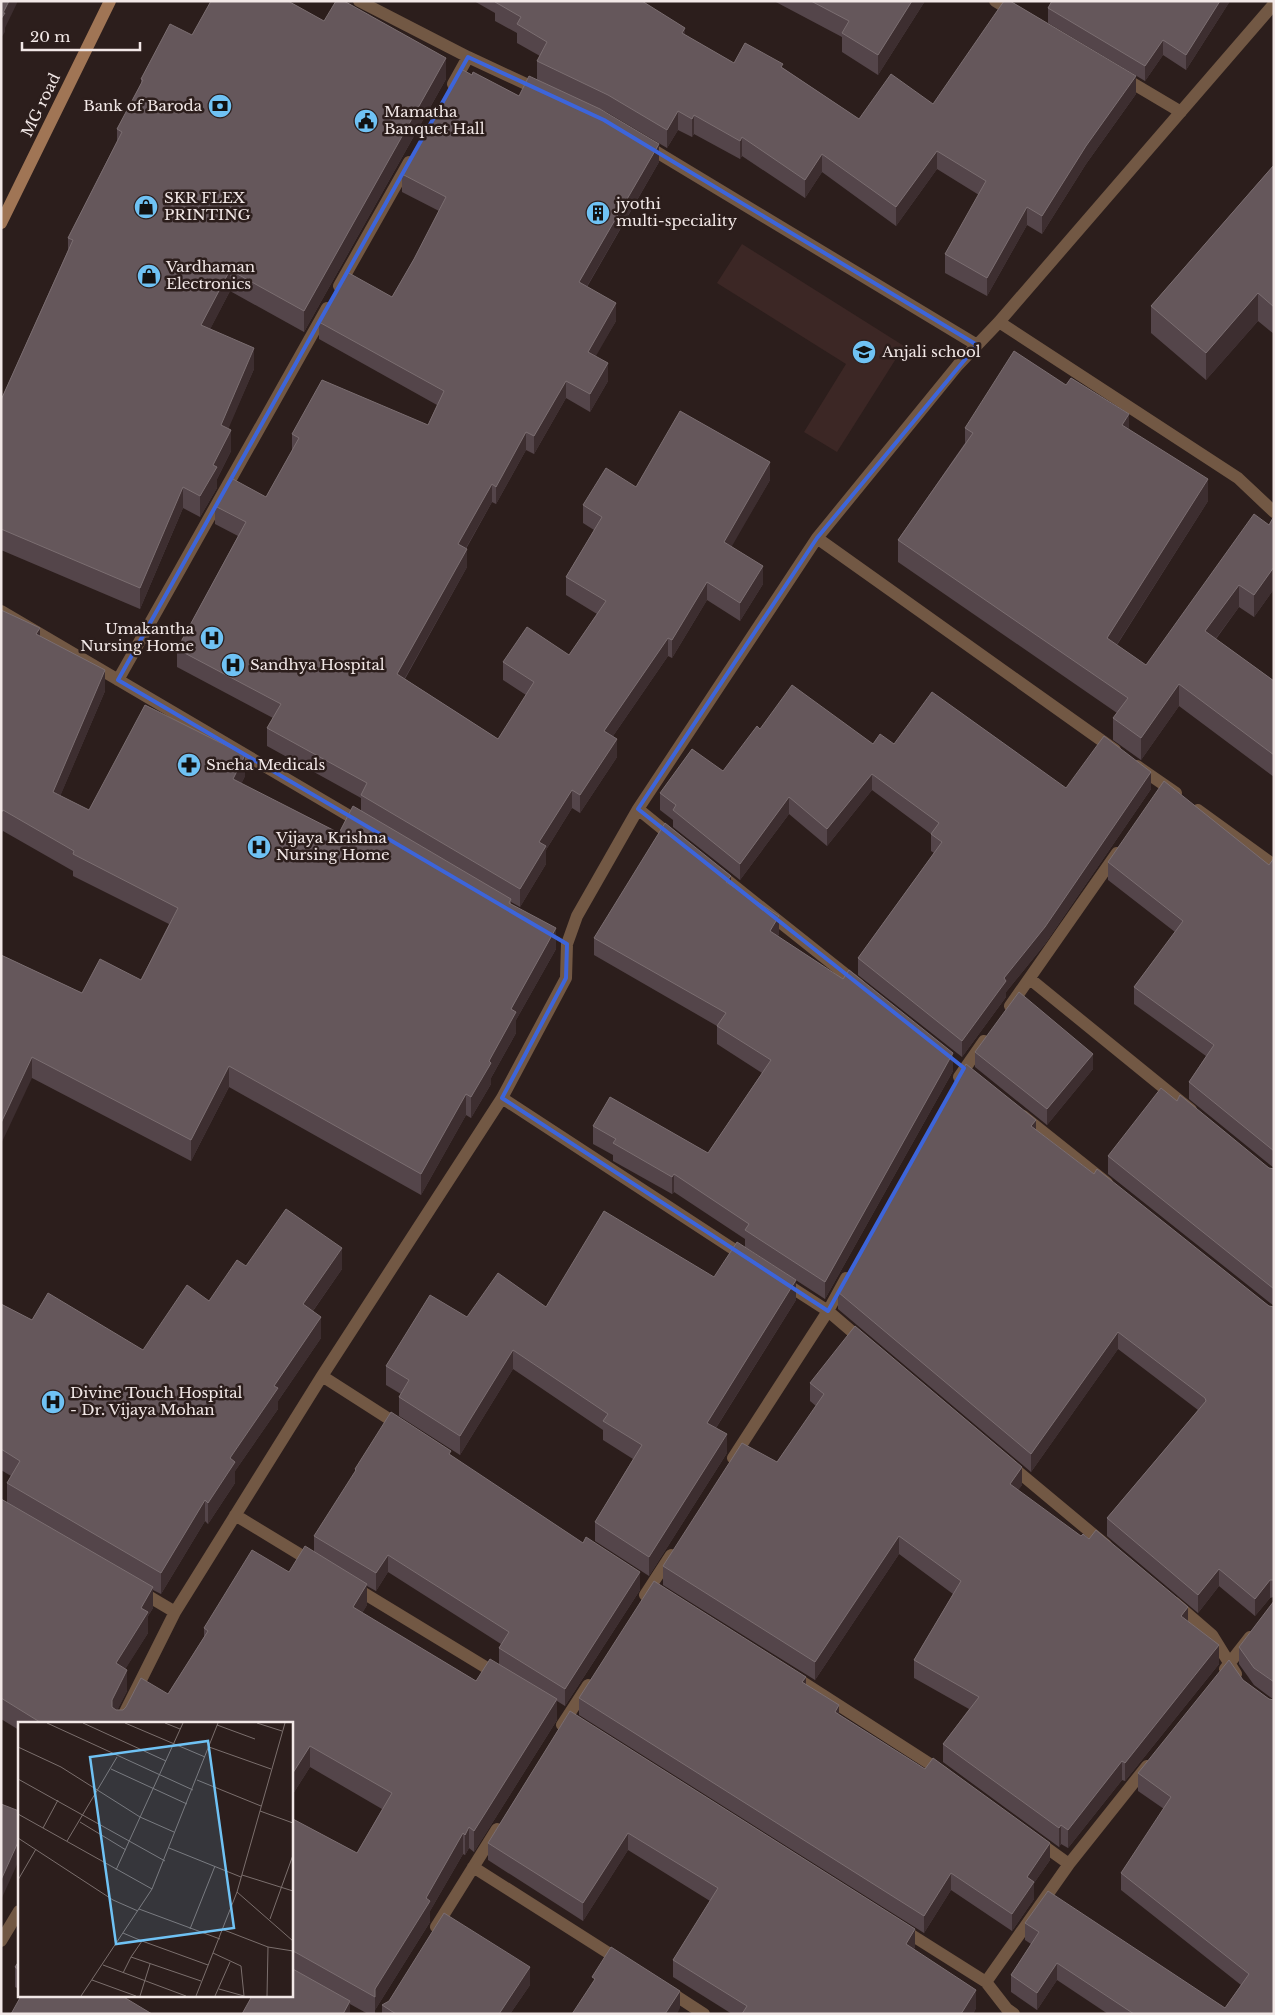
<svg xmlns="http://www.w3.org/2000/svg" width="1275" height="2015" viewBox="0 0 1275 2015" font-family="'Libre Baskerville',serif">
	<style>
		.built { fill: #3c2725 }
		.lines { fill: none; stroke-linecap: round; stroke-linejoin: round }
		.street { stroke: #725844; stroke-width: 12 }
		.secondary { stroke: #a07555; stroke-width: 12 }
		.wall { fill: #54454a; fill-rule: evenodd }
		.shaded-wall { fill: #3d2e30 }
		.building { fill: #65575b; stroke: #7b6e71 }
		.marked { fill: none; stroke: #3d65da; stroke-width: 4; stroke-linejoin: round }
		.labels { text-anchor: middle; stroke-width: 5; stroke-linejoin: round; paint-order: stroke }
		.street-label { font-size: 15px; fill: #f2e8e7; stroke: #2c1e1c }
		.poi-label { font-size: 15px; fill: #f2e8e7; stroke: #2c1e1c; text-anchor: start }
		.inset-road { fill: none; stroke: #7b6f6d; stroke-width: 1 }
		.view { fill: #6fc2f4; fill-opacity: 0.15; stroke: #6fc2f4; stroke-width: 2.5 }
		.inset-edge { fill: none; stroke: #f2e8e7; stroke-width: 2.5 }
	</style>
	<rect width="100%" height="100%" fill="#2c1e1c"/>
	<path class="built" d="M742,244L904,346L837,452L804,432L846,364L717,283Z"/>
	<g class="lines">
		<path class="street" d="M359,1L468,57L541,91
			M995,1L1016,14
			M1122,77L1181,112
			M453,84L468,57
			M645,145L977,345
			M339,286L409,162
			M999,322L1238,478L1274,512
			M817,538L1115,750
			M1,611L363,824
			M118,680L327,308
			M1137,766L1176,793
			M638,809L675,839
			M1198,810L1274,865
			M718,873L859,985
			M1030,979L1191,1110
			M1010,1006L1117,853
			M959,1077L984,1041
			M502,1098L747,1258
			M1023,1116L1107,1183
			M783,1282L828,1311L863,1341
			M322,1376L400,1426
			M733,1458L828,1311L846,1278
			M1010,1465L1106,1545
			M235,1515L314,1563
			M352,1586L500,1676
			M138,1590L175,1612
			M645,1595L671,1555
			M1175,1603L1212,1635L1236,1674
			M1225,1669L1250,1637
			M801,1681L944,1773
			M119,1724L175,1612L322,1376L502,1098L566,978L567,944L577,916L638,809L817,538L958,365L999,322L1274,4
			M562,1725L588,1685
			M1037,1841L1069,1864
			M473,1867L621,1961
			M436,1927L497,1829
			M902,1929L986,1982L1007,2009L1014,2014
			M1,1941L19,1911
			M986,1982L1069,1864L1147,1766
			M667,1990L704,2014"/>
		<path class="secondary" d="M1,223L110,1"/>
	</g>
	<path class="wall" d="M474,1H642L685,35L734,63L783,68L859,119L933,104L1136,94L1086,164L1042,234L1027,225L987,296L945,273V254L979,195L937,169L896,226L822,172L805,198L742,156L740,159L694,134L692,137L678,130L667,148L608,113L600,109L659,162L587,287L616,321L595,356L608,381L590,412L566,398L534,454L526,450L496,504L492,502L466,549L467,567L405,679L498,739L526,695L503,680V662L569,655L597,614L566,595V577L594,530L583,523V505L636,487L770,480L731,546L763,584L740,621L707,600L672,658L668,656L613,736L617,757L580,813L572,808L546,850V864L520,907L511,902V904L556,949L516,1020V1033L491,1078V1084L471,1118L466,1115L421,1195L229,1087L191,1161L32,1078L1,955L82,993L141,980L169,924L73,876V871L3,831L1,610L40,636L105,691L60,796L89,810L245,776L241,784L339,833L361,811V798L267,746V728L273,718L177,667V649L238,536L215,524V506L266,497L292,451V434L428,425L437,405L319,339V322L392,297L414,259L439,211L402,192V174L472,75L519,96L537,80V61L540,56L517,43V33L495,21V13Z
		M774,1H925L878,75L842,52V37Z
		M1052,1H1230L1186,70L1163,55L1145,81L1048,23V8Z
		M324,21L446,79L304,332L230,291L210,329L254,369L228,428L231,451L217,479V488L200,517L183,508L140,609L1,550V400L68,250V238L117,141V129L141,84V79L192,35Z
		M1274,165V334L1258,321L1206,380L1151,333V306Z
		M965,428L1129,430L1208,501L1117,645L1146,665L1269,525L1274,516V589L1254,617L1239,607L1216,639L1274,681V777L1179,706L1141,760L1113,740V718L1117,713L898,562V540L965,443Z
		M760,729L873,744H894L1066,788L1151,789L1045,944L1006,992V997L962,1057L858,975V958L934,853L931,851V834L872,790L827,846L789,814L740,880L673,827V820L660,810V793L723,771Z
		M1274,858V1168L1189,1099V1082L1206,1056L1134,1004V987L1175,932L1108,880V862L1269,865Z
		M731,885L779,934L778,936L953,1071L825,1299L745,1247V1239L674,1192L672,1194L613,1161V1155L593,1144V1126L708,1153L762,1073L717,1044V1026L594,955V938Z
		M975,1052L1093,1069L1047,1125L975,1067Z
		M1177,1101L1269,1168L1274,1169V1306L1108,1174V1156Z
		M1036,1130L1269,1306L1274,1307V1597L1270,1598L1255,1616L1219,1586L1198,1613L1107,1536V1518L1198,1410L1118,1349L1031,1472L838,1309V1292Z
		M246,1266L342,1269L313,1311L321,1338L278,1401V1409L235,1471V1483L208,1524L205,1521L161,1594L153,1590V1608L148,1616V1633L125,1669L127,1691L117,1710H123L168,1694L204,1637V1628L289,1572L314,1552V1536L355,1473V1469L451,1456L640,1590L565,1706L557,1701V1720L474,1852L469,1848L465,1855L463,1854L430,1911V1922L375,2010V2014H368L350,2004V2014L291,1996V1818L357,1853L382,1809L310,1767L291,1797V1724H19V1730L1,1719V1499L7,1502V1483L11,1476L1,1470V1304L32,1320L143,1350L209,1301ZM388,1572L501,1644L499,1648V1664L476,1681L362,1613L367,1605V1586L376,1591Z
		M714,1277L796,1300L716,1428L727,1453L649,1576L595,1541V1522L633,1459L603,1440V1430L513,1369L460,1455L399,1416V1397L401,1394L386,1385V1366L467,1317L546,1307Z
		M810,1383L1022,1485L1018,1490L1188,1621L1219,1664L1125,1781L1122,1780L1068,1848L1061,1844L1059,1847L943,1762V1744L969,1709L914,1678V1660L953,1594L899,1554L815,1680L663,1585V1566L777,1462L816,1406L810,1401Z
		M1274,1601V2014H1108L1057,1980L1037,2010L1011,1992V1975L1031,1944L1025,1940V1923L1225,2008L1241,1985L1121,1890V1873L1164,1809L1138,1791V1773L1243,1680L1269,1699L1274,1700L1254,1685L1239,1664V1647Z
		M579,1698L839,1715L1050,1860L1034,1883V1899L1012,1931L951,1890L924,1933L579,1715Z
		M570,1711L915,1947L914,1949L976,2008L973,2014H732L673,1977V1960L710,1901L628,1850L583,1921L488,1860V1843Z
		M19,1961V1989L15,1987V1967Z
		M530,1985L510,2014H382V2005Z"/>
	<path class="shaded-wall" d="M9,1H18L5,28V32L1,38V19L3,13Z
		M912,1H925L878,75V55Z
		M1220,1H1230L1186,70V55Z
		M685,28V46L682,33Z
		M1163,40V55L1145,81V66Z
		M446,58V79L304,332V311Z
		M1136,76V94L1086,164L1042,234V216L1086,146Z
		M678,111V130L667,148V130Z
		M694,115V134L692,137V119Z
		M742,137V156L740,159V141Z
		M659,144V162L579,300V282Z
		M937,151V169L896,226V207Z
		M822,154V172L805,198V180Z
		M1027,207V225L987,296V278Z
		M230,270V291L201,347V325Z
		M1258,293V321L1206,380V353Z
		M616,303V321L588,370V352Z
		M254,348V369L221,446V425Z
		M608,363V381L590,412V394Z
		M566,381V398L534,454V436Z
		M1129,414V436L1122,425Z
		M231,430V451L217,479V488L200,517V496L213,465Z
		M526,432V450L496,504V487Z
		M770,462V480L724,560V542Z
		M1208,479V501L1107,660V638Z
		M492,484V502L458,562V544Z
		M183,487V508L140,609V588Z
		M467,549V567L397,692V674Z
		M763,566V584L740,621V603Z
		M1274,567V589L1254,617V595Z
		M707,582V600L672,658V640Z
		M1239,585V607L1205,653V631Z
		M40,628V649L36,634Z
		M668,638V656L604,749V731Z
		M105,670V691L53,813V792Z
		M1179,684V706L1141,760V738Z
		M617,739V757L580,813V795Z
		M245,755V776L233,800V779Z
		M1151,772V789L1045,944L1006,992V997L962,1057V1041L1004,978Z
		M872,774V790L827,846V829Z
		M572,790V808L546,850V864L520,907V889L539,842Z
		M789,797V814L740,880V864Z
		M3,810V831L1,835V813Z
		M731,876V893L726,882Z
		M779,916V934L770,948V931Z
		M556,928V949L516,1020V1033L491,1078V1084L471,1118V1097L489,1061L511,1009Z
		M953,1053V1071L825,1299V1282Z
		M1093,1054V1069L1047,1125V1109Z
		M32,1057V1078L1,1144V1123Z
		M229,1066V1087L191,1161V1140Z
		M466,1094V1115L421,1195V1174Z
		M1036,1120V1137L1031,1126Z
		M674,1174V1192L672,1194V1177Z
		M342,1248V1269L303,1325V1304Z
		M796,1280V1300L707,1442V1423Z
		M321,1317V1338L278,1401V1409L235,1471V1483L208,1524V1503L230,1458L274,1386Z
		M1118,1332V1349L1031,1472V1454Z
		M513,1350V1369L460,1455V1436Z
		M727,1434V1453L649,1576V1557Z
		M1022,1467V1485L1010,1502V1484Z
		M205,1500V1521L161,1594V1573Z
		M899,1536V1554L815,1680V1662Z
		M388,1555V1572L376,1591V1573Z
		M1219,1569V1586L1198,1613V1595Z
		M640,1572V1590L565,1706V1689Z
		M1270,1580V1598L1255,1616V1599Z
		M367,1584V1605L353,1628V1607Z
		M153,1587V1608L148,1616V1633L116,1684V1663L141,1608Z
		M1188,1607V1625L1181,1616Z
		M1219,1645V1664L1125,1781V1763Z
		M127,1670V1691L112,1721V1700Z
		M806,1677V1694L802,1682Z
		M557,1699V1720L474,1852V1831Z
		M839,1705V1723L835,1712Z
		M310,1746V1767L291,1797V1776Z
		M1122,1761V1780L1068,1848V1830Z
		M1061,1825V1844L1059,1847V1828Z
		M469,1827V1848L465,1855V1835Z
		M463,1833V1854L430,1911V1922L375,2010V2014V1989L426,1898Z
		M628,1833V1850L583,1921V1903Z
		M19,1840V1860L1,1900V1880Z
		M1050,1843V1860L1034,1883V1899L1012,1931V1914L1027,1877Z
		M951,1873V1890L924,1933V1916Z
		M915,1929V1947L906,1962V1944Z
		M1057,1963V1980L1037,2010V1993Z
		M530,1967V1985L510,2014H499Z
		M976,1990V2008L973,2014H961Z
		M680,1991V2008L677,2014H665Z
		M350,2001V2014H343Z"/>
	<path class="building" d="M1,1H9L3,13H5L1,19Z
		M211,1H288L324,21L336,1H344L446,58L304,311L230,270L201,325L254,348L221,425L231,430L213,465L217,467L200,496L183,487L140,588L1,529V400L73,240L68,238L122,132L117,129L143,80L141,79L170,24L192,35Z
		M495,1H642L685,28L682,33L734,63L745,43L783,64L781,67L859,119L891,74L933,104L1004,1H1010L1136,76L1086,146L1042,216L1027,207L987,278L945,254L986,181L937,151L896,207L822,154L805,180L742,137L740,141L694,115L692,119L678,111L667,130L608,95L537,61L547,42L517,24L521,17L495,2Z
		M811,1H912L878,55L842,33L849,21Z
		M1052,1H1220L1186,55L1163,40L1145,66L1048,8Z
		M461,69L472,75L473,72L519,96L529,76L600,109L659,144L579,282L616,303L588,352L608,363L590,394L566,381L534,436L526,432L496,487L492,484L458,544L467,549L397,674L498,739L534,682L503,662L527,627L569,655L606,601L566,577L602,517L583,505L606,468L636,487L680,411L770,462L724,542L763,566L740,603L707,582L672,640L668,638L604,731L617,739L580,795L572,790L539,842L546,846L520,889L361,795L367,783L267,728L281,704L177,649L246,522L215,506L231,478L266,497L299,438L292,434L322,380L428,425L444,391L319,322L347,272L392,297L414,259L446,197L402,174Z
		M1274,165V307L1258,293L1206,353L1151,306Z
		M1014,351L1066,385L1071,378L1129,414L1122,425L1208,479L1107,638L1146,665L1254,514L1269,525L1274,516V567L1254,595L1239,585L1205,631L1274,681V755L1179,684L1141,738L1113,718L1128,698L898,540L973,433L965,428Z
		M1,610L40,628L36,634L105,670L53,792L89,810L145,705L245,755L233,779L339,833L353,806L511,899L509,903L556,928L511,1009L516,1012L489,1061L491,1063L471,1097L466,1094L421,1174L229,1066L191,1140L32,1057L1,1123V955L82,993L100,959L141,980L178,908L73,854L74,851L3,810L1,813Z
		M792,685L873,744L880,734L894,744L932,692L1066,788L1104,736L1151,772L1045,927L1004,978L1006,981L962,1041L858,958L942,842L931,834L939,823L872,774L827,829L789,797L740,864L673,810L676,805L660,793L692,749L723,771L757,726L760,729Z
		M1164,781L1269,865L1274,858V1151L1189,1082L1214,1045L1134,987L1183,921L1108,862Z
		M665,823L731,876L726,882L779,916L770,931L843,979L849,970L953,1053L825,1282L745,1230L749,1224L674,1174L672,1177L613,1143L616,1139L593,1126L610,1097L708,1153L771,1060L717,1026L726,1013L594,938Z
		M1019,992L1093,1054L1047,1109L975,1052Z
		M966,1064L1036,1120L1031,1126L1094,1174L1097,1169L1269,1306L1274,1307V1580H1270L1255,1599L1219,1569L1198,1595L1107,1518L1206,1401L1205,1398L1118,1332L1031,1454L838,1292Z
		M1161,1088L1177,1101L1180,1095L1269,1168L1274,1169V1289L1108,1156Z
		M286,1209L342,1248L303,1304L321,1317L274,1386L278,1388L230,1458L235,1462L208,1503L205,1500L161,1573L7,1483L20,1461L1,1449V1304L32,1320L48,1293L143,1350L187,1285L209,1301L237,1260L246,1266Z
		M604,1211L714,1277L737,1242L796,1280L707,1423L727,1434L649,1557L595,1522L642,1445L603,1421L608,1414L513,1350L460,1436L399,1397L409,1380L386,1366L430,1295L467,1317L498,1273L546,1307Z
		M855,1326L1022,1467L1010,1484L1081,1536L1083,1534L1089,1539L1096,1530L1188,1607L1181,1616L1219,1645L1125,1763L1122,1761L1068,1830L1061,1825L1059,1828L943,1744L979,1697L914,1660L961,1581L899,1536L815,1662L663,1566L742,1443L777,1462L824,1394L810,1383Z
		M391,1412L451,1451L449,1454L583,1543L586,1537L640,1572L565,1689L499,1648L509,1632L388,1555L376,1573L314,1536L356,1470L355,1469Z
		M1,1499L153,1587L141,1608L148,1612L116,1663L127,1670L112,1700V1707L116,1710H123L126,1707L141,1678L168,1694L208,1631L204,1628L252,1550L289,1572L305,1546L367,1584L353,1607L476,1681L490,1659L557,1699L474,1831L469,1827L465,1835L463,1833L426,1898L430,1901L375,1989V1997L295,1952L291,1951V1818L357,1853L392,1793L310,1746L291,1776V1724H43L1,1698Z
		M654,1581L806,1677L802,1682L839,1705L835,1712L925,1769L933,1758L1050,1843L1027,1877L1034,1882L1012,1914L951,1873L924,1916L579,1698Z
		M1274,1601V1682L1254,1668L1239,1647Z
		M1229,1660L1243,1680L1269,1699L1274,1700V2014H1134L1057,1963L1037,1993L1011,1975L1039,1932L1025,1923L1048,1891L1225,2008L1249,1974L1121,1873L1171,1797L1138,1773Z
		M570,1711L915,1929L906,1944L976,1990L961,2014H742L747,2006L673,1960L718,1888L628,1833L583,1903L488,1843Z
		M1,1804L19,1811V1840L1,1880Z
		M444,1913L530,1967L499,2014H396L382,2005L389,2001Z
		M611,1947L680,1991L665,2014H572L595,1979L592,1977Z
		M19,1961V1970L15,1967Z
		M291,1968L350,2001L343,2014H242L252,1996H291Z
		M21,1996H122L152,2014H11Z"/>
	<path class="marked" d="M468,57L604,120L977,345L817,538L638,809L964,1068L828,1311L502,1098L566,978L567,944L118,680Z"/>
	<defs>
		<g id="bank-disc" transform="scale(1.25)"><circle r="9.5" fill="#6fc2f4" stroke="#2c1e1c"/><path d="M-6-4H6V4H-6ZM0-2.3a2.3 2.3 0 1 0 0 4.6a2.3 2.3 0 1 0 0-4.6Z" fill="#111"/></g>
		<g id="civic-disc" transform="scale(1.25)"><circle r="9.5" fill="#6fc2f4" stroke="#2c1e1c"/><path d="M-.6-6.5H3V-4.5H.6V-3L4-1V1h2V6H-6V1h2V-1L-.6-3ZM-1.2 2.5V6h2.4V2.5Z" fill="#111"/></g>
		<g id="shop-disc" transform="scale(1.25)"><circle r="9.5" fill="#6fc2f4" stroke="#2c1e1c"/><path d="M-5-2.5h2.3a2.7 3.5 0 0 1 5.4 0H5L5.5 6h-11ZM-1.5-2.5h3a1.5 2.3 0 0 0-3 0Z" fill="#111"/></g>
		<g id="building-disc" transform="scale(1.25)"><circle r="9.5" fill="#6fc2f4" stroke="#2c1e1c"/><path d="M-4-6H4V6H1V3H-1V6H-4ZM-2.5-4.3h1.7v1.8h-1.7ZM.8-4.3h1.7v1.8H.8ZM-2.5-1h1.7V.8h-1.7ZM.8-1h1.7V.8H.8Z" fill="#111"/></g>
		<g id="university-disc" transform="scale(1.25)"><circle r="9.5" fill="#6fc2f4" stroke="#2c1e1c"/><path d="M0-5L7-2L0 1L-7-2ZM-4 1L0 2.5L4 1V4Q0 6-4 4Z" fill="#111"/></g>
		<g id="hospital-disc" transform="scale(1.25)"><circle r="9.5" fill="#6fc2f4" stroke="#2c1e1c"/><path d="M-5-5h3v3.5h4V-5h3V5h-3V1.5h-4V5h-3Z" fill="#111"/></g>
		<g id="pharmacy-disc" transform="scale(1.25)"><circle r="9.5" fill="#6fc2f4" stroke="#2c1e1c"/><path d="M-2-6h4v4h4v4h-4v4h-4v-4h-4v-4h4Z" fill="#111"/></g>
	</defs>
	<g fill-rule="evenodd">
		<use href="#bank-disc" x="220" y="106"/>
		<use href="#civic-disc" x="366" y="121"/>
		<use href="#shop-disc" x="146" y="207"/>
		<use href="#building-disc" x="598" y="213"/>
		<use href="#shop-disc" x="149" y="276"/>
		<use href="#university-disc" x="864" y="352"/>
		<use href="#hospital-disc" x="212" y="638"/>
		<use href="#hospital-disc" x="233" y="665"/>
		<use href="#pharmacy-disc" x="189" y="765"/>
		<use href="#hospital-disc" x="259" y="847"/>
		<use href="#hospital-disc" x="53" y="1402"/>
	</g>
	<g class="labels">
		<g class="street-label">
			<text transform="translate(41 105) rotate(-64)" y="5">MG road</text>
		</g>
		<g class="poi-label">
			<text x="202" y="111" text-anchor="end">Bank of Baroda</text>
			<text x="384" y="117">Mamatha<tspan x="384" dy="17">Banquet Hall</tspan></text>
			<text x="164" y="203">SKR FLEX<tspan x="164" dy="17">PRINTING</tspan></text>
			<text x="616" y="209">jyothi<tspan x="616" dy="17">multi-speciality</tspan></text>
			<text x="166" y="272">Vardhaman<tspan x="166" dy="17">Electronics</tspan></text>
			<text x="882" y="357">Anjali school</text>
			<text x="194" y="634" text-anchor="end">Umakantha<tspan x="194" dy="17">Nursing Home</tspan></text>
			<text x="250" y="670">Sandhya Hospital</text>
			<text x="206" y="770">Sneha Medicals</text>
			<text x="276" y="843">Vijaya Krishna<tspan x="276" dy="17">Nursing Home</tspan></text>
			<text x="70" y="1398">Divine Touch Hospital<tspan x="70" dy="17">- Dr. Vijaya Mohan</tspan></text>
		</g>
	</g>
	<g transform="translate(18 1722)">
		<rect width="275" height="275" fill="#2c1e1c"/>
		<path class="inset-road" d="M29,1L175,68M65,1L148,39M107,1L187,35M147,1L162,7M239,1L264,9M199,3L237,17M0,25L43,45L122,95L156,110M191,25L253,47M93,47L169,82M0,57L147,139M179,58L243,84M242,89L275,101M0,92L134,167M62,100L108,128M25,106L40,78M0,116L95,178L120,189M49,119L99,35M151,126L223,155M98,148L165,1M224,153L275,169M0,158L18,127M219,170L275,219M121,187L202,217M252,197L275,133M172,207L197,144M206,208L250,225L275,229M105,211L124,219L113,235M124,219L190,243M195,231L223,244L226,274M85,243L168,274M105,251L113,235L183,259M74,258L118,274M201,267L226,274M63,274L134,167L200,1M122,274L132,242M178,274L219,170L267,1M197,274L212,240M249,274L250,225"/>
		<path class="view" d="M190,19L216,206L98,222L72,35Z"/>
		<rect width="275" height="275" class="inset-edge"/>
	</g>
	<rect width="1275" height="2015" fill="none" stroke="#f2e8e7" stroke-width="5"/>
	<path d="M22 42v8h118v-8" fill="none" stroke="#f2e8e7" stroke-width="2.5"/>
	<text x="30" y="42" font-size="15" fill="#f2e8e7" stroke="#2c1e1c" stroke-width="4" paint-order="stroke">20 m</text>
</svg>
